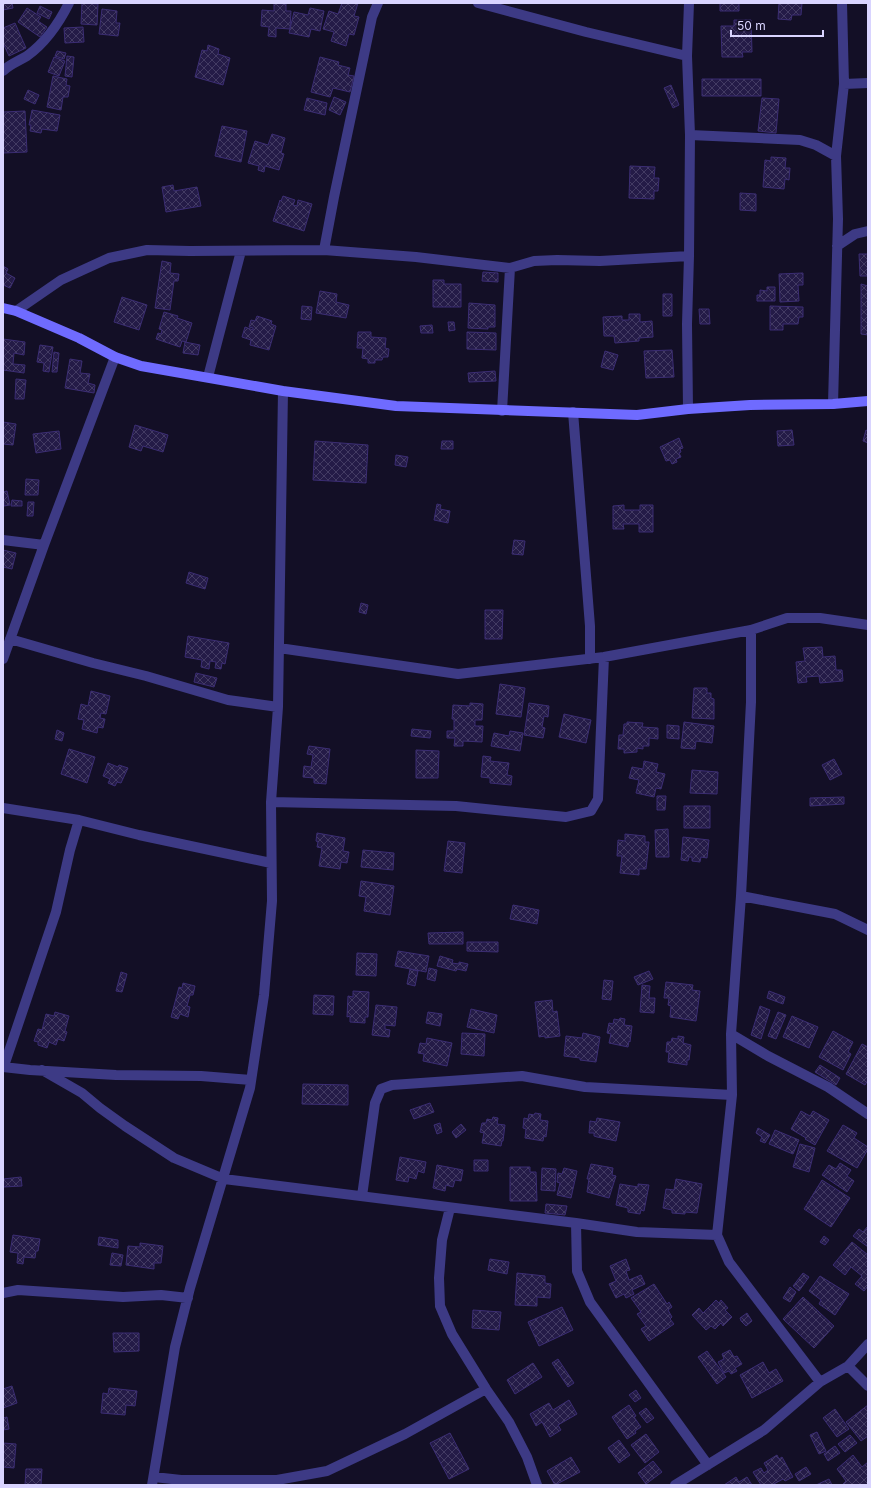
<svg xmlns="http://www.w3.org/2000/svg" width="871" height="1488" viewBox="0 0 871 1488" font-family="Inter,sans-serif">
	<style>
		.building { fill: url(#building-cross-hatch); stroke: #3b2d73 }
		.lines { fill: none; stroke-linecap: round; stroke-linejoin: round }
		.street { stroke: #3d3a85; stroke-width: 10 }
		.secondary { stroke: #6f6bff; stroke-width: 10 }
	</style>
	<defs>
		<pattern id="building-cross-hatch" width="8" height="8" patternUnits="userSpaceOnUse"><rect width="8" height="8" fill="#241b47"/><path d="M0 0l8 8M0 8l8-8" fill="none" stroke="#433b63"/></pattern>
	</defs>
	<rect width="100%" height="100%" fill="#130f26"/>
	<path class="building" d="M3,3H12L13,8L3,10Z
		M82,3L98,4L97,25L81,24Z
		M274,3L286,4V11H291L290,29L276,28V37L268,36L269,27L261,26L262,10L274,11Z
		M342,3H358L354,16L359,17L354,35L349,34L346,46L331,41L334,32L323,29L329,11L338,14Z
		M720,3H739V11H720Z
		M779,3H802L801,15H792L791,20L778,19Z
		M40,6L52,12L49,19L37,13Z
		M27,8L41,17L38,21L47,27L40,37L18,22Z
		M310,8L324,11L320,31L311,29L309,37L289,33L294,12L308,15Z
		M102,9L117,11L116,23H120L118,36L99,34Z
		M734,20H751L752,52H742L743,57H722L721,26H734Z
		M15,23L26,48L9,56L3,43V28Z
		M83,27L84,42L65,43L64,28Z
		M208,45L219,49L218,54L230,58L223,85L195,77L202,50L207,51Z
		M57,51L66,53L64,59L55,56Z
		M67,56L74,57L72,77L65,76Z
		M54,57L65,61L59,76L48,72Z
		M320,57L339,62L338,65L350,68L348,75L354,76L350,92L333,88L330,97L311,92Z
		M53,76L67,79L66,85L70,86L68,97H63L61,110L47,107Z
		M702,79H761V96H702Z
		M671,85L679,105L673,108L664,88Z
		M28,90L39,95L35,104L24,99Z
		M334,97L346,102L340,115L329,110Z
		M307,98L327,103L325,115L304,110Z
		M762,98L779,99L776,133L758,131Z
		M32,110L60,115L57,131L42,129L41,133L30,131L31,125H29Z
		M25,111L27,152L3,153V112Z
		M222,126L247,131L241,162L215,156Z
		M272,134L285,138L281,153L284,154L279,170L265,166L264,172L258,170L259,166L248,163L255,141L268,145Z
		M771,157L786,158L785,168H790L789,180L785,179L784,189L763,187L765,160L771,161Z
		M630,166L655,167L654,178H659L658,191H654V199L629,198Z
		M173,185L174,191L197,187L201,206L166,212L162,187Z
		M740,193L756,194V211L740,210Z
		M283,196L295,200L293,205L297,206L298,200L312,204L304,231L273,221L280,200L281,201Z
		M859,254H868V276H860Z
		M162,261L171,263L170,273L179,274L178,281H174L170,310L155,308Z
		M3,266L8,269L6,273L15,278L10,288L3,285Z
		M483,272L498,273V282L482,281Z
		M803,273V285H798L799,301L780,302L779,274Z
		M433,280H444V284H461V307H433Z
		M861,284L868,286V335L861,334Z
		M767,287H775V301H757V295H760V290L767,291Z
		M320,291L337,294L336,302L349,305L346,318L316,313Z
		M663,294H672V316H663Z
		M122,297L147,305L139,330L114,322Z
		M469,303L495,305V327H488V329L468,328Z
		M302,306L312,307L311,320L301,319Z
		M770,306L803,307V317H799L798,324H783V330H770Z
		M699,309H709L710,324H700Z
		M164,312L178,316L177,318L192,323L186,342L182,341L180,347L156,339L158,333L161,334L162,330L159,329Z
		M629,314H640V322L652,321L653,337L639,338V341L615,343L614,336H604L603,317L622,316V320H629Z
		M257,316L272,321L271,324L276,326L269,350L250,345L251,340L242,337L245,327L253,330V328L249,327L251,320L255,321Z
		M448,322H454L455,330L449,331Z
		M432,325L433,333H421L420,326Z
		M358,332H371V337L386,338L385,348L389,349L388,357H383L382,360H375V363H368V359L362,358L363,348H357Z
		M467,332L496,333V350L467,349Z
		M3,339L25,342L24,355L14,353L13,364L25,365L24,373L3,370Z
		M185,342L200,345L198,355L183,353Z
		M40,345L53,347L49,372L43,371L44,363L37,362Z
		M672,350L674,377L646,378L644,351Z
		M605,351L618,355L613,370L601,367Z
		M54,352L59,353L57,372H52Z
		M70,359L82,361L80,373L90,374L88,383L95,385L94,393L65,388Z
		M495,371L496,381L469,382L468,373Z
		M16,379L26,380L24,399H15Z
		M3,422L16,424L13,445L3,444Z
		M135,425L168,435L163,452L143,446L141,451L129,447Z
		M792,430L794,445L778,446L777,431Z
		M866,430L868,431V443L863,441Z
		M59,431L61,449L36,453L33,434Z
		M679,438L683,448L680,449L681,452L679,453L681,457L676,459L677,462L672,464L670,460L666,461L660,447Z
		M315,441L368,445L366,483L313,480Z
		M442,441H453V449H441Z
		M396,455L408,457L406,467L395,465Z
		M26,479L39,480L38,495H25Z
		M7,491L10,505L4,506L3,492Z
		M12,500L22,501V506H11Z
		M28,502H34L33,516H27Z
		M437,504L441,505L440,509L450,511L448,523L434,520Z
		M624,505V510H640V505H653V532H639V524H623L624,529H613V506Z
		M514,540L525,541L523,555L512,554Z
		M3,550L16,553L12,569L3,567Z
		M189,572L208,578L205,589L186,583Z
		M361,603L368,605L366,614L359,612Z
		M485,610H503L502,639H485Z
		M188,636L229,643L225,664L222,663L221,669L215,668L216,662L210,661L209,669L201,667L202,660L185,657Z
		M822,647L823,657L835,656L836,670H842L843,681L820,683L819,676L806,677L807,682L798,683L796,662L805,661L803,648Z
		M196,673L217,678L214,687L194,682Z
		M500,684L525,688L521,717L496,714Z
		M694,688H707V693H711V698L714,699V719L692,718Z
		M91,691L110,696L106,714L101,713L100,718L105,719L103,728L98,727L97,733L82,729L84,720L78,719L81,704L88,706Z
		M470,703L483,704L482,720H475V726H483L482,742L463,741V746H454L455,738H447V731H454V719H452L453,705L470,706Z
		M529,703L549,706L548,717L544,716L542,727L545,728L543,738L524,735Z
		M564,714L591,720L586,743L559,737Z
		M627,722L643,723L642,727L658,728V739L649,738V746H643V749L637,748V752L624,753V749H618L619,735H623L624,724H627Z
		M684,722L714,726L712,743L696,741L695,749L681,748Z
		M667,725L679,726V739L667,738Z
		M412,729L431,731L430,738L411,736Z
		M57,730L64,733L62,741L55,739Z
		M510,731L523,733L520,751L491,746L494,733L509,736Z
		M309,746L330,749L326,784L314,783V778L303,777L304,766L311,767L313,755L307,754Z
		M69,749L95,757L87,783L61,774Z
		M416,750L439,751L438,778H416Z
		M483,756L491,757L490,761L509,763L507,775L512,776L511,785L490,783V778L481,777Z
		M834,759L842,774L830,780L822,765Z
		M644,761L658,764L656,772L665,774L661,789L656,788L654,797L636,793L639,780L629,778L632,767L643,769Z
		M108,763L118,767L119,765L128,768L121,783L117,782L115,786L108,783L110,779L103,776Z
		M692,770L718,772L717,794L690,793Z
		M657,796H666L665,810H657Z
		M844,797V804L810,806V798Z
		M684,806H710V828H684Z
		M668,829L669,857H656L655,830Z
		M317,833L345,838L343,851L349,852L347,863L341,862L340,869L319,866L322,848L317,847L318,842L316,841Z
		M625,834L645,836V842H649L646,869H639V875L620,873L622,856H617L618,840L625,841Z
		M683,837L709,840L707,858L701,857L700,862L692,861V857H689L688,861L681,860Z
		M448,841L465,843L462,873L444,871Z
		M363,850L394,853L393,870L361,867Z
		M361,881L394,886L390,915L364,911L366,897L359,896Z
		M513,905L539,910L537,924L510,919Z
		M463,932V944H429L428,933Z
		M467,942H498V952L467,951Z
		M398,951L429,956L426,972L395,966Z
		M357,953L377,954L376,976L356,975Z
		M440,956L453,960L452,963L459,964V962L468,964L466,971L457,969L456,971L437,966Z
		M429,968L437,970L435,981L427,979Z
		M410,969L418,971L415,986L407,984Z
		M649,971L653,979L638,985L634,977Z
		M121,972L127,974L122,992L116,991Z
		M604,980L613,981L611,1000L602,999Z
		M666,982L693,985L692,990L700,991L696,1021L670,1017L671,1006L668,1005L669,998H664Z
		M183,983L195,986L193,995H190L187,1006L190,1007L188,1017L180,1014L178,1019L171,1017L179,987L182,988Z
		M642,985L650,986L649,998H655L654,1013L640,1012Z
		M353,991L369,992L368,1017H365V1023L350,1022V1016L347,1017L348,996L353,997Z
		M769,991L785,997L783,1004L767,998Z
		M314,995L334,996L333,1015L313,1014Z
		M552,1000L553,1012L557,1011L560,1036L545,1038V1036L539,1037L535,1002Z
		M376,1005L397,1007L395,1026L385,1025V1029L390,1030L389,1037L372,1035Z
		M760,1006L770,1010L761,1039L751,1035Z
		M471,1009L497,1015L494,1033L467,1027Z
		M55,1012L69,1016L65,1031L67,1032L64,1041L58,1039L56,1045L49,1042L47,1048L38,1045V1042L34,1041L38,1029L42,1030L46,1014L54,1016Z
		M428,1012L442,1014L440,1026L426,1023Z
		M778,1012L786,1015L776,1039L768,1036Z
		M792,1016L818,1027L809,1048L783,1037Z
		M620,1018L625,1019L624,1025L632,1026L630,1042L629,1041L628,1047L609,1043L611,1034L607,1033L609,1023L613,1024L614,1019L619,1020Z
		M833,1031L853,1042L848,1052L851,1054L843,1070L819,1057Z
		M462,1033L485,1034L484,1056L461,1054Z
		M583,1033L600,1037L596,1062L580,1060V1058L564,1056L566,1036L582,1038Z
		M678,1036L684,1037L683,1043L691,1045L689,1060H687V1065L668,1062L669,1052H666L667,1042H671L672,1038L678,1039Z
		M427,1038L452,1043L447,1066L423,1061L424,1054L418,1053L420,1043L426,1044Z
		M862,1044L868,1047V1080L865,1085L846,1074Z
		M820,1065L840,1078L836,1085L815,1072Z
		M303,1084L348,1085V1105L302,1104Z
		M430,1103L434,1112L414,1119L410,1110Z
		M801,1111L810,1116L813,1111L829,1120L815,1145L805,1139L806,1138L791,1129Z
		M535,1113L541,1114L540,1120L548,1121L546,1137L544,1136L543,1141L525,1138L526,1129L523,1128L524,1118L528,1119L529,1114L534,1115Z
		M493,1117L498,1118L497,1124L505,1125L503,1141H502L501,1146L482,1143L484,1133L480,1132L482,1123H486L487,1119L492,1120Z
		M597,1118L620,1122L616,1141L597,1137L594,1136V1133H589L590,1121L596,1122Z
		M440,1123L442,1132L437,1134L434,1125Z
		M461,1124L466,1130L456,1138L452,1132Z
		M843,1125L857,1133L854,1138L868,1147V1149L857,1168L827,1151Z
		M758,1128L770,1135L765,1143L760,1141L762,1137L756,1133Z
		M775,1130L799,1140L793,1154L769,1144Z
		M800,1144L815,1148L809,1172L793,1167Z
		M400,1157L426,1162L424,1173L418,1171L416,1179L409,1177L408,1182L396,1180Z
		M474,1160H488V1171H474Z
		M840,1163L851,1170L847,1176L854,1181L847,1192L822,1175L829,1165L836,1169Z
		M591,1164L613,1168L612,1175L616,1176L609,1198L587,1192L589,1179H587Z
		M437,1165L463,1170L461,1181L455,1180L453,1187L446,1185L445,1191L433,1188Z
		M510,1167H530V1172H536L537,1201H510Z
		M542,1168L556,1169L555,1191L541,1190Z
		M564,1168L577,1171L571,1198L557,1195L560,1183L557,1182L558,1173L562,1174Z
		M21,1177L22,1186L3,1187V1179Z
		M676,1179L702,1184L697,1213L685,1212V1214L672,1213V1210L663,1208L666,1189L674,1190Z
		M822,1180L850,1198L831,1227L804,1209Z
		M620,1184L638,1187V1184L649,1185L644,1211L641,1210L640,1214L628,1212V1208L616,1205Z
		M546,1204L567,1206L565,1215L545,1213Z
		M868,1226V1247L853,1236L859,1229L863,1232Z
		M13,1235L40,1239L38,1251H36L35,1258L24,1257L23,1264L17,1263L18,1253L10,1252Z
		M824,1236L829,1240L825,1245L820,1242Z
		M99,1237L118,1240V1248L98,1245Z
		M852,1242L868,1255V1286L864,1291L855,1284L862,1276L851,1267L845,1275L833,1265Z
		M140,1243L163,1246L161,1263H154V1269L126,1265L128,1246L140,1247Z
		M112,1253L123,1255L121,1266L110,1265Z
		M490,1259L509,1262L507,1274L488,1270Z
		M626,1259L630,1270L626,1271L629,1280L641,1275L645,1284L632,1290L634,1294L626,1298L624,1294L616,1298L609,1284L616,1281L610,1266Z
		M517,1273L545,1276V1283L551,1284L550,1298L537,1297V1306L515,1305Z
		M803,1273L809,1277L799,1291L793,1286Z
		M820,1276L849,1294L835,1315L819,1304L821,1300L809,1291Z
		M654,1284L667,1304L669,1302L672,1307L668,1310L672,1317L670,1319L674,1324L649,1341L641,1329L646,1326L637,1314L641,1312L631,1298Z
		M790,1287L796,1292L790,1302L783,1298Z
		M803,1297L834,1326L814,1348L783,1319Z
		M716,1300L719,1303L721,1300L728,1308L725,1310L732,1317L723,1326L721,1323L715,1329L711,1326L706,1330L692,1315L699,1308L703,1313Z
		M562,1307L573,1330L539,1346L528,1322Z
		M473,1310L501,1312L499,1330L472,1328Z
		M747,1313L752,1321L746,1326L741,1321L740,1318Z
		M113,1333H139V1351L114,1352Z
		M730,1350L734,1357L737,1356L742,1364L735,1368L737,1371L731,1374L729,1371L724,1373L718,1362L724,1359L722,1354Z
		M707,1351L726,1377L717,1384L698,1357Z
		M558,1359L574,1383L568,1387L552,1363Z
		M763,1362L769,1373L776,1369L783,1381L752,1398L740,1375Z
		M533,1363L542,1377L515,1394L507,1380Z
		M12,1386L17,1403L3,1408V1389Z
		M109,1388L137,1391L135,1406L126,1405L125,1415L101,1413L103,1393L108,1394Z
		M636,1390L641,1398L635,1402L629,1395Z
		M569,1400L577,1414L558,1425L561,1430L550,1437L542,1422L536,1426L530,1414L549,1403L553,1410Z
		M629,1405L636,1416L634,1417L641,1427L635,1431L636,1433L627,1439L612,1417Z
		M868,1405V1436L861,1441L846,1422Z
		M646,1408L654,1418L647,1423L639,1413Z
		M835,1409L849,1429L837,1437L823,1418Z
		M7,1417L9,1429L3,1430V1418Z
		M817,1432L826,1451L819,1454L810,1435Z
		M450,1433L469,1469L449,1479L430,1443Z
		M646,1434L659,1452L645,1463L631,1445Z
		M850,1435L857,1443L845,1452L838,1444Z
		M619,1440L630,1455L619,1463L608,1448Z
		M3,1443L16,1444L14,1468L3,1467Z
		M835,1446L840,1453L828,1461L824,1454Z
		M777,1455L779,1459L782,1457L793,1477L785,1481L783,1479L772,1485H761L753,1472L761,1468L764,1473L768,1470L764,1463Z
		M853,1455L862,1467L868,1462V1485H842L846,1481L837,1469Z
		M571,1457L580,1472L555,1485L547,1471Z
		M653,1461L662,1472L646,1484L638,1473Z
		M806,1467L811,1474L799,1481L795,1474Z
		M26,1469H42L41,1485H25Z
		M736,1477L739,1482L747,1477L752,1485H724Z
		M829,1479L832,1485H816Z"/>
	<g class="lines">
		<path class="street" d="M478,3L586,32L687,56
			M3,71C10,64 19,61 27,56C45,43 59,23 69,3
			M844,84L868,83
			M690,135L800,140L816,145L836,156
			M837,246L855,234L868,231
			M324,250L334,197L372,17L378,3
			M16,311L61,280L109,258L147,250L190,251L324,250L416,257L510,268L534,261L557,260L600,261L689,256
			M208,377L241,251
			M833,404L838,219L836,156L844,84L842,3
			M688,409L687,324L689,256L690,135L687,56L689,3
			M502,411L510,268
			M573,412L590,626V659
			M3,540L44,545
			M751,630V702L741,896L731,1034L732,1095L717,1235L729,1262L820,1382
			M10,639L93,663L146,676L228,700L278,707
			M279,648L458,674L604,657L751,630L787,618H820L868,625
			M3,659L44,545L115,357
			M271,802L456,806L566,817L591,811L598,799L604,657
			M3,808L79,820L70,850L56,912L4,1066
			M79,820L139,835L271,863
			M741,896L835,914L868,930
			M731,1034L768,1056L828,1087L868,1114
			M3,1067L30,1070L116,1075L201,1076L251,1080
			M42,1070L82,1093L100,1108L125,1126L174,1158L224,1179L576,1223L637,1232L717,1235
			M362,1196L375,1103L381,1089L392,1085L522,1076L585,1087L732,1095
			M450,1208L442,1240L439,1278L440,1306L452,1334L486,1389L509,1422L527,1457L537,1485
			M576,1223L577,1271L590,1302L708,1465
			M3,1293L18,1290L123,1297L161,1295L188,1298
			M848,1366L868,1386
			M154,1477L181,1480H277L327,1471L405,1434L486,1389
			M152,1485L175,1347L190,1288L250,1088L264,995L272,901L271,802L278,707L283,391
			M675,1485L764,1430L820,1382L848,1366L868,1344"/>
		<path class="secondary" d="M3,308L16,311L79,338L115,357L141,366L283,391L396,406L637,415L688,409L750,405L833,404L868,401"/>
	</g>
	<rect width="871" height="1488" fill="none" stroke="#d9d4ff" stroke-width="8"/>
	<path d="M731 30v6h92v-6" fill="none" stroke="#d9d4ff" stroke-width="2"/>
	<text x="737" y="30" font-size="12" fill="#d9d4ff" stroke="#130f26" stroke-width="3" paint-order="stroke">50 m</text>
</svg>
